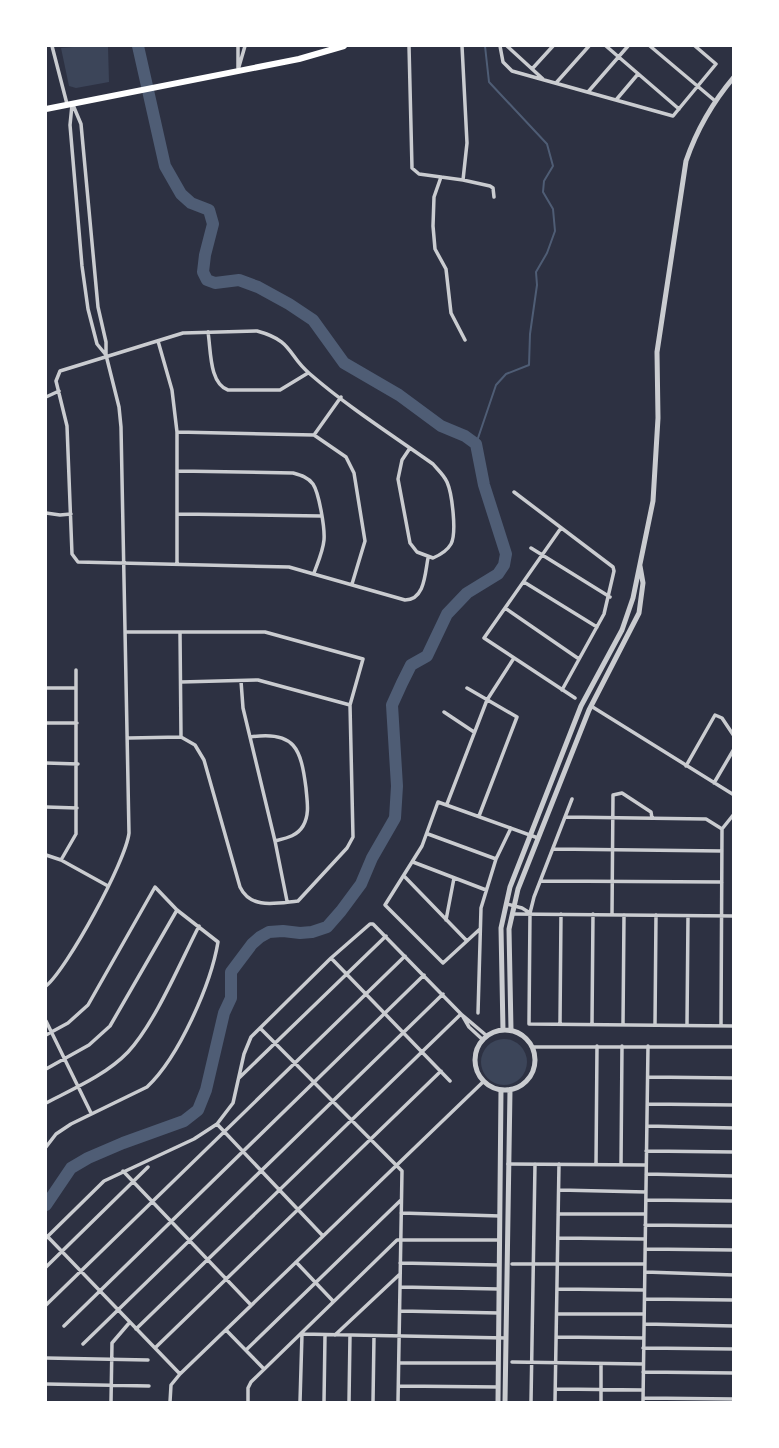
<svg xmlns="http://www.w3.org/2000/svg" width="779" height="1448" viewBox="0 0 779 1448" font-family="Quicksand,sans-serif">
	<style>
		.green { fill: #3c4559 }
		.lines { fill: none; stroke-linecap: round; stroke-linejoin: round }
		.stream { stroke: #4f5d75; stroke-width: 2 }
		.river { stroke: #4f5d75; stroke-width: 12 }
		.minor { stroke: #caccd0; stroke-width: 3.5 }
		.tertiary { stroke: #caccd0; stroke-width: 5 }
		.primary { stroke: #fff; stroke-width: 6 }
	</style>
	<rect width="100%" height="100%" fill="#2d3142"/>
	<path class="green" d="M86,46H108L109,82L76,88L69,86L61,48Z
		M481 1062a23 23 0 1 1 46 0a23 23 0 1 1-46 0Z"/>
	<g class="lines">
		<path class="stream" d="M476,444L496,385L506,374L529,365L530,334L537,285L536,272L547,253L555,231L553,209L543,192L544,181L553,166L547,144L489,82L485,46"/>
		<path class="river" d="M46,1205L71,1168L88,1158L123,1143L184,1121L198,1110L206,1090L224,1013L231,998V972L252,944L260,937L269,932L283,931L300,933L312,932L327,927L341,911L361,884L372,858L395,818L397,786L392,705L402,683L411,665L427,656L447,614L467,593L498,574L504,565L506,554L484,485L476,444L465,436L441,426L399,395L344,363L313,320L289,304L258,287L239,280L215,283L207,280L203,272L205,255L213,224L209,210L191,203L181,194L165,166L138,46"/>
		<path class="minor" d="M52,46L67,104
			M409,46L412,168L419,174L463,180L467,143L462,46
			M500,46L503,62L512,71L673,116L716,64L695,46
			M507,46L543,79
			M606,46L679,109
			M650,46L714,100
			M238,68V46
			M532,69L553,46
			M238,70L245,46
			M556,83L589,46
			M588,92L628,46
			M616,100L638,74
			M72,105L70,125L82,266L88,309L97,344L106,355
			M441,177L434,197L433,226L435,249L446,269L451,313L465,340
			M463,180L490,186L493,188L494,197
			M208,332C211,350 209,383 228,390H280L308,373
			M158,341L172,390L177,432V563
			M46,397L59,391
			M177,432L314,435L341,397
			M314,435L346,457L354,473L365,541L352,584
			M410,448L402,460L398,479L410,543L417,552L433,558C440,555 447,551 451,544C457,533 452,493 447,482C444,475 437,469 433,464C392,435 348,407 310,374C287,355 294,341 257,331L183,333L60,371L56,381L67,426L72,554L78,562L289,567L405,600C425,600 425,573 428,558
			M178,471L293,473C300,475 308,477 313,484C319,493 325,528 324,540C323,551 318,562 314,573
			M514,492L613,567L614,571L604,614L562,690
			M46,513L60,515L71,514
			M178,514L321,516
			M561,528L484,638L575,698
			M531,548L610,597
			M524,582L597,627
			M505,608L579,659
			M126,632H265L363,659L350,705L353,837L347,848L298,901C277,903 251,910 240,887L204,760L195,745L181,737L129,738
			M180,632L181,737
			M241,681L243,708L275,841L287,901
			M181,682L258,680L350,705
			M46,688H76
			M467,688L517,717L479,816
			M591,706L734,795
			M444,712L474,732
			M46,723H77
			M250,737C295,730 301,749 306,788C307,801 310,814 303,826C297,836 287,838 275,841
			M46,763L78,764
			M686,766L715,715L722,718L734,736
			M714,783L734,749
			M572,799L534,897L530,913L529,1024L734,1026
			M447,804L487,700L514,658
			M46,807L77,808
			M565,817L706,819L722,829L721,1026
			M722,829L734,814
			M428,834L496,859
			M553,849L722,851
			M46,855L61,860L108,886
			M61,860L76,834V670
			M413,862L486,890
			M404,876L467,941
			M541,881L722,882
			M507,904L522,908L530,913
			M512,914L734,916
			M612,914L613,795L622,793L651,812L652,818
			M446,920L454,878
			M480,929L443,963L385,905L422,846L438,802L538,838
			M331,958L450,1081
			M46,986C67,969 126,861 129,833L121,427L119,407L106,355V342L98,307L81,124L73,105
			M478,1013L481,908L496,859L511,828
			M462,1015L469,1027L483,1040
			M46,1021L91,1113
			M560,1024L561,914
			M592,1024L593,914
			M623,1025L624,915
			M655,1025L656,915
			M687,1025L688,916
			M260,1028L402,1171L398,1402
			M46,1035L68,1023L88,1005L155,887L177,910L218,942C211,984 179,1057 147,1087L71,1124L56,1134L46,1147
			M533,1047H734
			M46,1069L89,1045L110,1026L177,910
			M648,1077L734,1078
			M239,1078L386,936
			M46,1103C73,1089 106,1075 128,1052C155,1023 180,963 199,926
			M648,1104L734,1105
			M217,1124L323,1236
			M647,1126L734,1128
			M646,1151L734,1152
			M508,1164L646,1165
			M596,1165L597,1046
			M621,1165L622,1046
			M123,1171L251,1305
			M646,1174L734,1176
			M559,1190L646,1192
			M646,1200L734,1201
			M401,1213L500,1216
			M558,1214H645
			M645,1225L734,1226
			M47,1236L180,1374
			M46,1238L104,1181L194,1139L217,1124L233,1103L244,1054L251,1037L331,958L370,924H373L461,1014L487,1036
			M558,1238L645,1239
			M645,1249L734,1250
			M296,1262L333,1301
			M400,1263L499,1265
			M512,1264H645
			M46,1267L148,1167
			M645,1272L734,1275
			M400,1287L499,1289
			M557,1289L644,1290
			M645,1299L734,1300
			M46,1305L405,956
			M400,1311L499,1313
			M557,1314H644
			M645,1324L734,1326
			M64,1326L424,975
			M136,1329L461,1014
			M226,1330L264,1369
			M301,1334L506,1338
			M335,1335L400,1274
			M556,1337L644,1338
			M83,1344L443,994
			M155,1348L441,1071
			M643,1348L734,1349
			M246,1350L401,1200
			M46,1358L148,1360
			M512,1362L643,1364
			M399,1363H498
			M643,1372L734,1373
			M46,1384L149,1386
			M399,1386L498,1387
			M556,1389L643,1390
			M643,1398L734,1399
			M111,1402L112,1343L130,1322
			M170,1402L171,1385L180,1374L484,1081
			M248,1402V1388L251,1382L397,1240H499
			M300,1402L302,1334
			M324,1402L325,1335
			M349,1402L350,1335
			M373,1402L374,1336
			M531,1402L535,1164
			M555,1402L559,1164
			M601,1402V1364
			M643,1402L648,1046"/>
		<path class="tertiary" d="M475 1060a30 30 0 1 1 60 0a30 30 0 1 1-60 0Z
			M503,1030L501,928L510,887L581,706L622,630L633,598L653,501L658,418L657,352L686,161C697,129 712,103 734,77
			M511,1030L509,929L518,889L589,710L639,613L643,583L640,566
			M498,1402L501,1090
			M505,1402L510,1090"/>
		<path class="primary" d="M46,109L299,59L344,46"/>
	</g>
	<rect width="779" height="1448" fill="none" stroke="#ffffff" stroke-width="94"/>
</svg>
